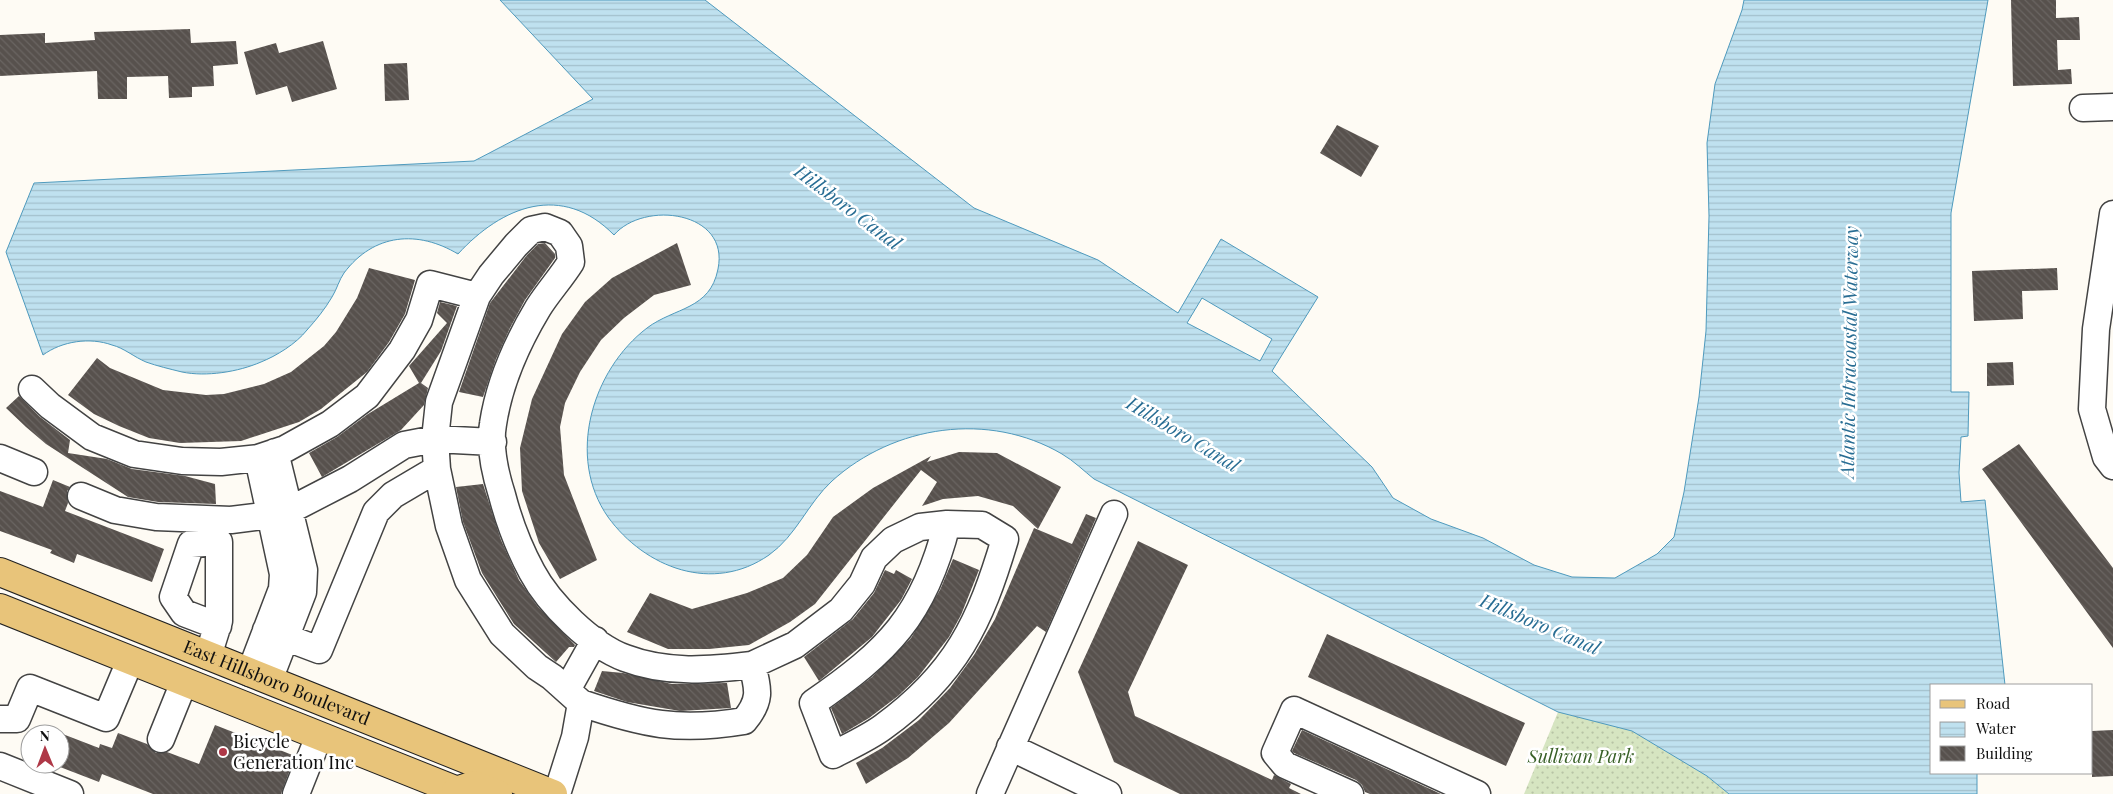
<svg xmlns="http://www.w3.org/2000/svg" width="2113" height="794" viewBox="0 0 2113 794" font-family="'Playfair Display',serif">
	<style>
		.grass { fill: url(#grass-dots) }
		.water { fill: url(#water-rules); stroke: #4f9abd; fill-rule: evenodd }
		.building { fill: url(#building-back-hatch) }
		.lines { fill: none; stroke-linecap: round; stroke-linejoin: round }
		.minor-casing { stroke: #434343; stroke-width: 29 }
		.major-casing { stroke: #212121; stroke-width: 30 }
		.minor { stroke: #fff; stroke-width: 26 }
		.major { stroke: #e8c47a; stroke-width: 28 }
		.poi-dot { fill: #af3847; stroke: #fff; stroke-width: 2 }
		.labels { text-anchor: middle; stroke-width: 5; stroke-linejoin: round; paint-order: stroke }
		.street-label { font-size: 18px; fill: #101010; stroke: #fff }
		.poi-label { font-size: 18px; fill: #101010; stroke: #fff; text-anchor: start }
		.park-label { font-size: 18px; font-style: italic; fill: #386027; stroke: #fff }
		.water-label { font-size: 19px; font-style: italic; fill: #286d93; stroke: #fff }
	</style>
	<defs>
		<pattern id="grass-dots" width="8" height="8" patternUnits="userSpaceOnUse" patternTransform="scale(1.25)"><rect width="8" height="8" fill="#d6e5c1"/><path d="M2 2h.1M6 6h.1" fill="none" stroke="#b7c3a5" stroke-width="1.8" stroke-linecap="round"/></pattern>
		<pattern id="water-rules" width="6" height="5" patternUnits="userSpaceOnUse" patternTransform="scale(1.25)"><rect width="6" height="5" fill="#bfe1ef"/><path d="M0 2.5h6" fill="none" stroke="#a3c0cc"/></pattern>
		<pattern id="building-back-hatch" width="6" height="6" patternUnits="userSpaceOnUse" patternTransform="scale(1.25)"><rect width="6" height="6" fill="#57514d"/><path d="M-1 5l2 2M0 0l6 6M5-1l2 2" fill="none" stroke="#6a6562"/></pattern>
	</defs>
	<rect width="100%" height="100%" fill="#fefbf4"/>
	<path class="grass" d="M1558,712L1632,730L1707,776L1729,794H1524Z"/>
	<path class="water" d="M500,0H705L974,208L1098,260L1178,313L1221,239L1318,297L1272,371L1372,467L1393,498L1431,519L1483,538L1534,565L1572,577L1615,578L1657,554L1674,537L1684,492L1699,397L1706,331L1709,216L1707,143L1715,84L1742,10L1744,0H1988L1951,213V392H1969L1968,436L1961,437L1959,473L1961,502L1985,500L2005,685H1932V773H1977V794H1729L1707,776L1632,731L1558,712L1094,479C1084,471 1074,461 1062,454C989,411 894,425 832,481C808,503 796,536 769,555C713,594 645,568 608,517C566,457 592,370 647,328C675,307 710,310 718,269C730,211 644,200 614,235C562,182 502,206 458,254C418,230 374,233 344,273C339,280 337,289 332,297C325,309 316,320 307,330C296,344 276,356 261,362C238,372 206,377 182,372C170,369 157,366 146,362C134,357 124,348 112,345C90,337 62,341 43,355L6,252L34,183L474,161L593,99ZM1202,298L1272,339L1260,361L1187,323Z"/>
	<path class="building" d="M2011,0H2056V18L2079,17L2080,40H2057L2058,70L2071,69L2072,84L2013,86Z
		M190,29L191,43L236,41L238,64L213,66L214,86L192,87V97L169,98L168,76L127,77V99H98L97,71L0,76V35L45,33V43L95,40L94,32Z
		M323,41L337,89L292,102L287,86L256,95L244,52L276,43L279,53Z
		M407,63L409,100L385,101L384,64Z
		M1337,125L1379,146L1361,177L1320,153Z
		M545,243L555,254V258L525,300L510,328L496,359L483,397L459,392L490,303L527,255L538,244Z
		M677,243L691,285L654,295L624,318L601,340L580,372L565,403L560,427L564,475L597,560L560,579L539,543L522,491L520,448L532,399L562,334L585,302L612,278Z
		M369,268L415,280L405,314L389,342L367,372L321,409L299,422L241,441L180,443L149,438L119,426L94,414L68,395L97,358L110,368L163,390L206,395L224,394L264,384L291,372L324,346L336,332L357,298Z
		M2057,268L2058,290L2022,291L2023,319L1974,321L1972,271Z
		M440,302L457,306L441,351L421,383L428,388L424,405L401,430L322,477L309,453L337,437L368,414L419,383L409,366L447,323L437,313Z
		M2013,362L2014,385L1987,386V363Z
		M19,396L40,417L70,440L68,453L107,459L132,469L185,476L215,484L216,504L158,502L128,497L46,444L26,427L6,408Z
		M2019,444L2113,568V648L1982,469Z
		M959,452L997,453L1061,487L1038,529L1013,506L978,496L943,499L922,506L937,482L921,470L815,604L790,622L749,645L709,649H668L627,632L650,593L692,609L747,593L783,578L807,555L833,517L873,488L931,456L927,462Z
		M53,480L70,487L67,491L68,503L65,511L164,549L152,582L77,554L74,563L50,553L52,550L0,531V491L43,507Z
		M483,484L501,540L519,580L538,607L575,645L574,647H569L556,662L514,624L482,573L463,522L456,487Z
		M1086,514L1096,518L1046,632L1037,626L949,723L908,758L866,784L856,763L882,748L919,720L950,688L974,655L995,619L1034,528L1072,544Z
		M1138,541L1188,565L1128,692L1135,716L1272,780L1274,775L1291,784L1289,788L1301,794H1180L1114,762L1078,672Z
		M953,559L979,570L961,615L949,637L918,677L898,696L869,718L842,734L831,708L872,677L911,638L940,590Z
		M885,570L894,574L896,570L912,579L901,600L872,637L819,681L804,657L853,619L874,593Z
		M1327,634L1525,723L1506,766L1308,677Z
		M602,671L623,673L672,684L727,683L731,708L680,711L627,702L594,691Z
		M215,725L295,756L281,794H153L102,774L99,782L60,767V733L99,748L100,744L112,748L118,733L147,744L156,753L167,752L199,764Z
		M1302,730L1441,794H1370L1365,792L1362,785L1356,780L1294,753L1292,751Z
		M2113,730V776L2092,777V731Z"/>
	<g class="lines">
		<g class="minor-casing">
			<path id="minor" d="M2083,108L2113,107
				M2113,214L2096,329L2092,409L2106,457L2113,466
				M32,389L50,406L92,437L134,454L182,461L221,462L258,458L285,449L330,424L367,396L402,350L419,320L430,284L477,296
				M0,458L34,472
				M81,496L115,510L156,517L231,520L271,515L290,510L350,479L404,445L435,439L493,442
				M266,630L319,650L376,512L393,495L437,469
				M208,656L219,621V542L191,544L173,597L184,613L218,626
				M250,673L282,589L283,574L258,458
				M269,680L303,592L304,570L275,452
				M567,690L595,640
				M581,703L552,677L537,667L502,634L468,580L449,526L437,469L435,439L439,402L477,296L491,275L516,245L531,230L545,227L560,233L569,246L571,262C561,278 548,292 538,308C517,343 499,384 493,424C489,447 495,473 502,495C509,522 519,548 532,572C549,604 592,646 625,658C667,674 709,670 752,665
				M0,719H17L30,688L106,718L130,661
				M161,739L184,682
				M1010,747L1108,794
				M0,766L70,794
				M296,794L319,736
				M557,794L575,737L581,703C643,724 678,732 744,721C761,701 759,690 752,665L795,645L841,610L862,584L874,558L893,540L920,527L947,524L982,525L1005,539C980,623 956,674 883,727C868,738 850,746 833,755L813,703C888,651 924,616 947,524
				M990,794L1114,514
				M1350,794L1285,765L1275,753L1294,710L1477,794"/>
		</g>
		<g class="major-casing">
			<g id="major">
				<path id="s1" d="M0,572L553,794"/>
				<path d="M0,608L465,794"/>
				<path d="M456,791L474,785L498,794"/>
			</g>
		</g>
		<use href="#minor" class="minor"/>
		<use href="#major" class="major"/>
	</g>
	<circle class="poi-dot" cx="223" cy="752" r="5"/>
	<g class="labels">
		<g class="street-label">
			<text dy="6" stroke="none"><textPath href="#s1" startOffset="298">East Hillsboro Boulevard</textPath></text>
		</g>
		<g class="poi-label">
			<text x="233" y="748">Bicycle<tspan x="233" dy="21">Generation Inc</tspan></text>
		</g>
		<g class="park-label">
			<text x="1581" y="763">Sullivan Park</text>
		</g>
		<g class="water-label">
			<text transform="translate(848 207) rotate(37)" y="7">Hillsboro Canal</text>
			<text transform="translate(1849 352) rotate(-89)" y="7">Atlantic Intracoastal Waterway</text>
			<text transform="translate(1183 434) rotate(31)" y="7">Hillsboro Canal</text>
			<text transform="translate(1540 624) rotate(23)" y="7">Hillsboro Canal</text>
		</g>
	</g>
	<rect x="1930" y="684" width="162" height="90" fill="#ffffff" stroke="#9f9f9f"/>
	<rect x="1940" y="700" width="25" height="8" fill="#e8c47a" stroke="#9f9f9f"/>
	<text x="1976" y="709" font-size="15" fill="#101010">Road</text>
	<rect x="1940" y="722" width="25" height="15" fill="url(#water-rules)" stroke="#9f9f9f"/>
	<text x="1976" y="734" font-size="15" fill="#101010">Water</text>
	<rect x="1940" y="746" width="25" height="15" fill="url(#building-back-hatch)" stroke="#9f9f9f"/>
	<text x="1976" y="759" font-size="15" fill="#101010">Building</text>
	<g transform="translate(45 749) rotate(359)"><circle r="24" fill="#ffffff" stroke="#9f9f9f"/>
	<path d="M0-4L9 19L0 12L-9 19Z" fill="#af3847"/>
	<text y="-8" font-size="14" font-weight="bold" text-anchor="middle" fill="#101010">N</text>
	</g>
</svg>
